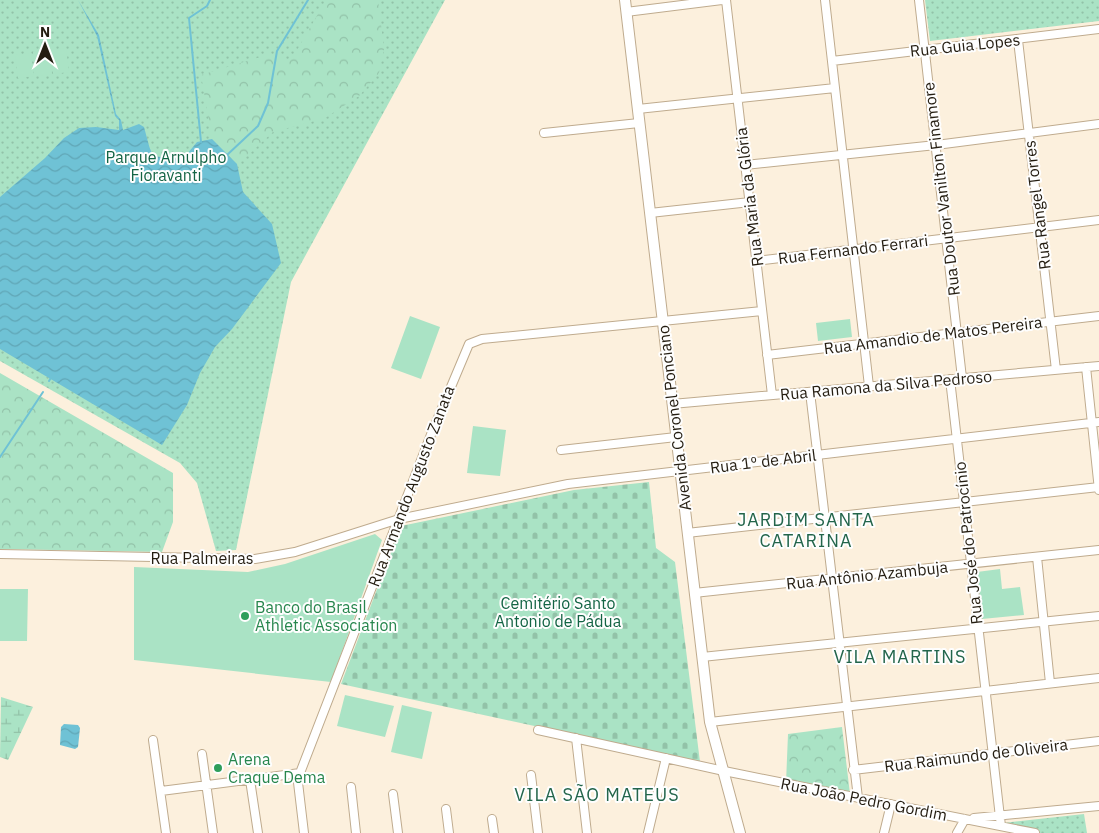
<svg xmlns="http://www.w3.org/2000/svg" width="1099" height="833" viewBox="0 0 1099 833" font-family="'IBM Plex Sans',sans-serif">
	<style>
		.grass { fill: url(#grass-dots) }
		.forest { fill: url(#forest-crowns) }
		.wetland { fill: url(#wetland-marsh) }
		.cemetery { fill: url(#cemetery-stones) }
		.garden { fill: #aae3c5 }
		.water { fill: url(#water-waves) }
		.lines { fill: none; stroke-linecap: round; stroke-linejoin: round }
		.stream { stroke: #6fc2d5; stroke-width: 2 }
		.minor-casing { stroke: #bfab8e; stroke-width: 10 }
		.major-casing { stroke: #bfab8e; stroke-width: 12 }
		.minor { stroke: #fff; stroke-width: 8 }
		.major { stroke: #fff; stroke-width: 10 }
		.leisure-dot { fill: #2e9e5b; stroke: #fefefe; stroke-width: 2 }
		.labels { text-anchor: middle; stroke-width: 4; stroke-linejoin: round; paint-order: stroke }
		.street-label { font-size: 16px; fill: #241d11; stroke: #fefefe }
		.park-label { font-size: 16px; fill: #136444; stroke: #fefefe }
		.leisure-label { font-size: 16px; fill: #27864d; stroke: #fefefe; text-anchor: start }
		.neighbourhood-label { font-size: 18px; letter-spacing: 1px; fill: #23654b; stroke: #fefefe }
	</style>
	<defs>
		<pattern id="grass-dots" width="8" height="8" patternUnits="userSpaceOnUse" patternTransform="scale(1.25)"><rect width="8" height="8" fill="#aae3c5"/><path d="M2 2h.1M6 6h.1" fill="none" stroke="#92c2a8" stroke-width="1.8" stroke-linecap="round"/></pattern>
		<pattern id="forest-crowns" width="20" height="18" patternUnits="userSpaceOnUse" patternTransform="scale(1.25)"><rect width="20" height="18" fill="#aae3c5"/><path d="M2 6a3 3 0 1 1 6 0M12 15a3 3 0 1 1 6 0" fill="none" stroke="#92c2a8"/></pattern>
		<pattern id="wetland-marsh" width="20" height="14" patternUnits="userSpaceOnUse" patternTransform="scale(1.25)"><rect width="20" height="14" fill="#aae3c5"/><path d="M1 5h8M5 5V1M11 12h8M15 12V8" fill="none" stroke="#92c2a8"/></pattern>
		<pattern id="cemetery-stones" width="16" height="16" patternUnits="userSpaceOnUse" patternTransform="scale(1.25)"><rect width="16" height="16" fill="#aae3c5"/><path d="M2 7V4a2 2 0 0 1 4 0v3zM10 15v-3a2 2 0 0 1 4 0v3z" fill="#92c2a8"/></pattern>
		<pattern id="water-waves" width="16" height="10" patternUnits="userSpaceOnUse" patternTransform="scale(1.25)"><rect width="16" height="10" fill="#6fc2d5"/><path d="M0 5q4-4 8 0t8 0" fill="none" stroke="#60a6b6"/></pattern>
	</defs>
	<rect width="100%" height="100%" fill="#fcf0dd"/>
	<path class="grass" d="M0,0H445L291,282L236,550L216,551L197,483L180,463L0,361Z
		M925,0H1099V21L930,41Z
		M1084,814L1087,833H1020L1003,823Z"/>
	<path class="forest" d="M326,0H378L384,49L379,73L359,96L325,118L273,132L239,163L212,139L201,75L267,55L279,54L285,62L292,59Z
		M0,373L173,473V522L162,552L0,549Z
		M842,727L850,794L786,783L788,734Z"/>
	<path class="wetland" d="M1,697L33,707L8,760L0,757Z"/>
	<path class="cemetery" d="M649,482L656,548L675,562L700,762L341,684L401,526L574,490Z"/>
	<path class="garden" d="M66,48L69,72L53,74L50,50Z
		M49,50L52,74L36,76L33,52Z
		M31,53L34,76L18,78L15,55Z
		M410,316L440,327L421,379L391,368Z
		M850,319L852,337L818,341L816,323Z
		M473,426L506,430L500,476L467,473Z
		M375,534L382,540L331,682L134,660V567L248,572L285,564Z
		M1000,569L1002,589L1020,587L1024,615L982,619L977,572Z
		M0,589H28L27,641H0Z
		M345,695L394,706L385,737L337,726Z
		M402,705L432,712L422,759L391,752Z"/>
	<path class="water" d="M78,0L99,35L116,114L121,120L123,130L139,124L144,127C154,163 148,155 183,159L197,142L212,139L237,164L243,192L272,224L281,263L232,329L215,347L200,373L187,405L162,445L0,349V197L45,158L64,138L79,128L96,127L119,130V120L115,116L97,36Z
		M64,724L78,725L80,728L78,747L75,749L60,745L61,727Z"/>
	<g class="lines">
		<path class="stream" d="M201,142L189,18L207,6L210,0
			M227,155L258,126L268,103L277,51L308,0
			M49,381L52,376
			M0,457L43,392"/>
		<g class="minor-casing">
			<path id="minor" d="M726,0L772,395
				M825,0L869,386
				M919,0L962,378
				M626,12L722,0
				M1018,40L1056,370
				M832,61L1099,29
				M638,109L835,88
				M544,133L639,123
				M745,165L936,145L1099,124
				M650,213L750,202
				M756,261L1099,220
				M767,355L1099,316
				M1086,367L1099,490
				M950,379L1001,826
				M810,392L858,798
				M672,404L1099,366
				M561,450L676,437
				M687,533L1099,487
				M0,554L255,559L295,552L399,519L568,484L1099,422
				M1037,557L1050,683
				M694,593L1099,550
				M702,657L1099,616
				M710,722L1099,678
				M538,730L724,771L1035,833
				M576,738L587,833
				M153,740L166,833
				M202,754L213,833
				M853,770L1099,741
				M297,774L304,833
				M531,775L538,833
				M250,780L258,833
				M351,787L356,833
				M161,791L300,773L432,432L469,344L482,339L762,311
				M393,794L398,833
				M446,809L449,833
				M974,818L1099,806
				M492,819L494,833
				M648,833L666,758
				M884,833L891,804
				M957,833L965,819"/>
		</g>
		<g class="major-casing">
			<path id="major" d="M625,0L710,722L740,833"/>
		</g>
		<use href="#minor" class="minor"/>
		<use href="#major" class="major"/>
	</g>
	<g class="leisure-dot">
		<circle cx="245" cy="616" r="5"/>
		<circle cx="218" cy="768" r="5"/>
	</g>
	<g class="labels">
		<g class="street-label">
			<text transform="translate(965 45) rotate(-6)" y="6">Rua Guia Lopes</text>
			<text transform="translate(941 189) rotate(-97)" y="6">Rua Doutor Vanilton Finamore</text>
			<text transform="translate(749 197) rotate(-97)" y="6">Rua Maria da Glória</text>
			<text transform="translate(1037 205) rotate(-97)" y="6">Rua Rangel Torres</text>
			<text transform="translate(853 249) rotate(-7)" y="6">Rua Fernando Ferrari</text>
			<text transform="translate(933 335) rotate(-7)" y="6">Rua Amandio de Matos Pereira</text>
			<text transform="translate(886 385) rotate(-5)" y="6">Rua Ramona da Silva Pedroso</text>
			<text transform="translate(674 418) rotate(-97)" y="6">Avenida Coronel Ponciano</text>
			<text transform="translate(763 461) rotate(-7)" y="6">Rua 1º de Abril</text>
			<text transform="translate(411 486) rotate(-69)" y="6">Rua Armando Augusto Zanata</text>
			<text transform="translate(968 543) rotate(-96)" y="6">Rua José do Patrocínio</text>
			<text x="202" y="564">Rua Palmeiras</text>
			<text transform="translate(867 575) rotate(-6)" y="6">Rua Antônio Azambuja</text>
			<text transform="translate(976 755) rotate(-7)" y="6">Rua Raimundo de Oliveira</text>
			<text transform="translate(864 799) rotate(11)" y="6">Rua João Pedro Gordim</text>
		</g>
		<g class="park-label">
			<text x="166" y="163">Parque Arnulpho<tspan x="166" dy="18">Fioravanti</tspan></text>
			<text x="558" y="609">Cemitério Santo<tspan x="558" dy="18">Antonio de Pádua</tspan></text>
		</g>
		<g class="leisure-label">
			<text x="255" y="613">Banco do Brasil<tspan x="255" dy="18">Athletic Association</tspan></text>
			<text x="228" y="765">Arena<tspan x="228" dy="18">Craque Dema</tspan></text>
		</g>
		<g class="neighbourhood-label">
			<text x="806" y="526">JARDIM SANTA<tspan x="806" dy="21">CATARINA</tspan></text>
			<text x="900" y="663">VILA MARTINS</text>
			<text x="597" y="801">VILA SÃO MATEUS</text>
		</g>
	</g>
	<g transform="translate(45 45)" stroke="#fefefe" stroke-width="4" paint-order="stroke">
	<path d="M0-4L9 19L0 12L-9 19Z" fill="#241d11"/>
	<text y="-8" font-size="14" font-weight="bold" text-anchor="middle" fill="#241d11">N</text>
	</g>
</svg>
